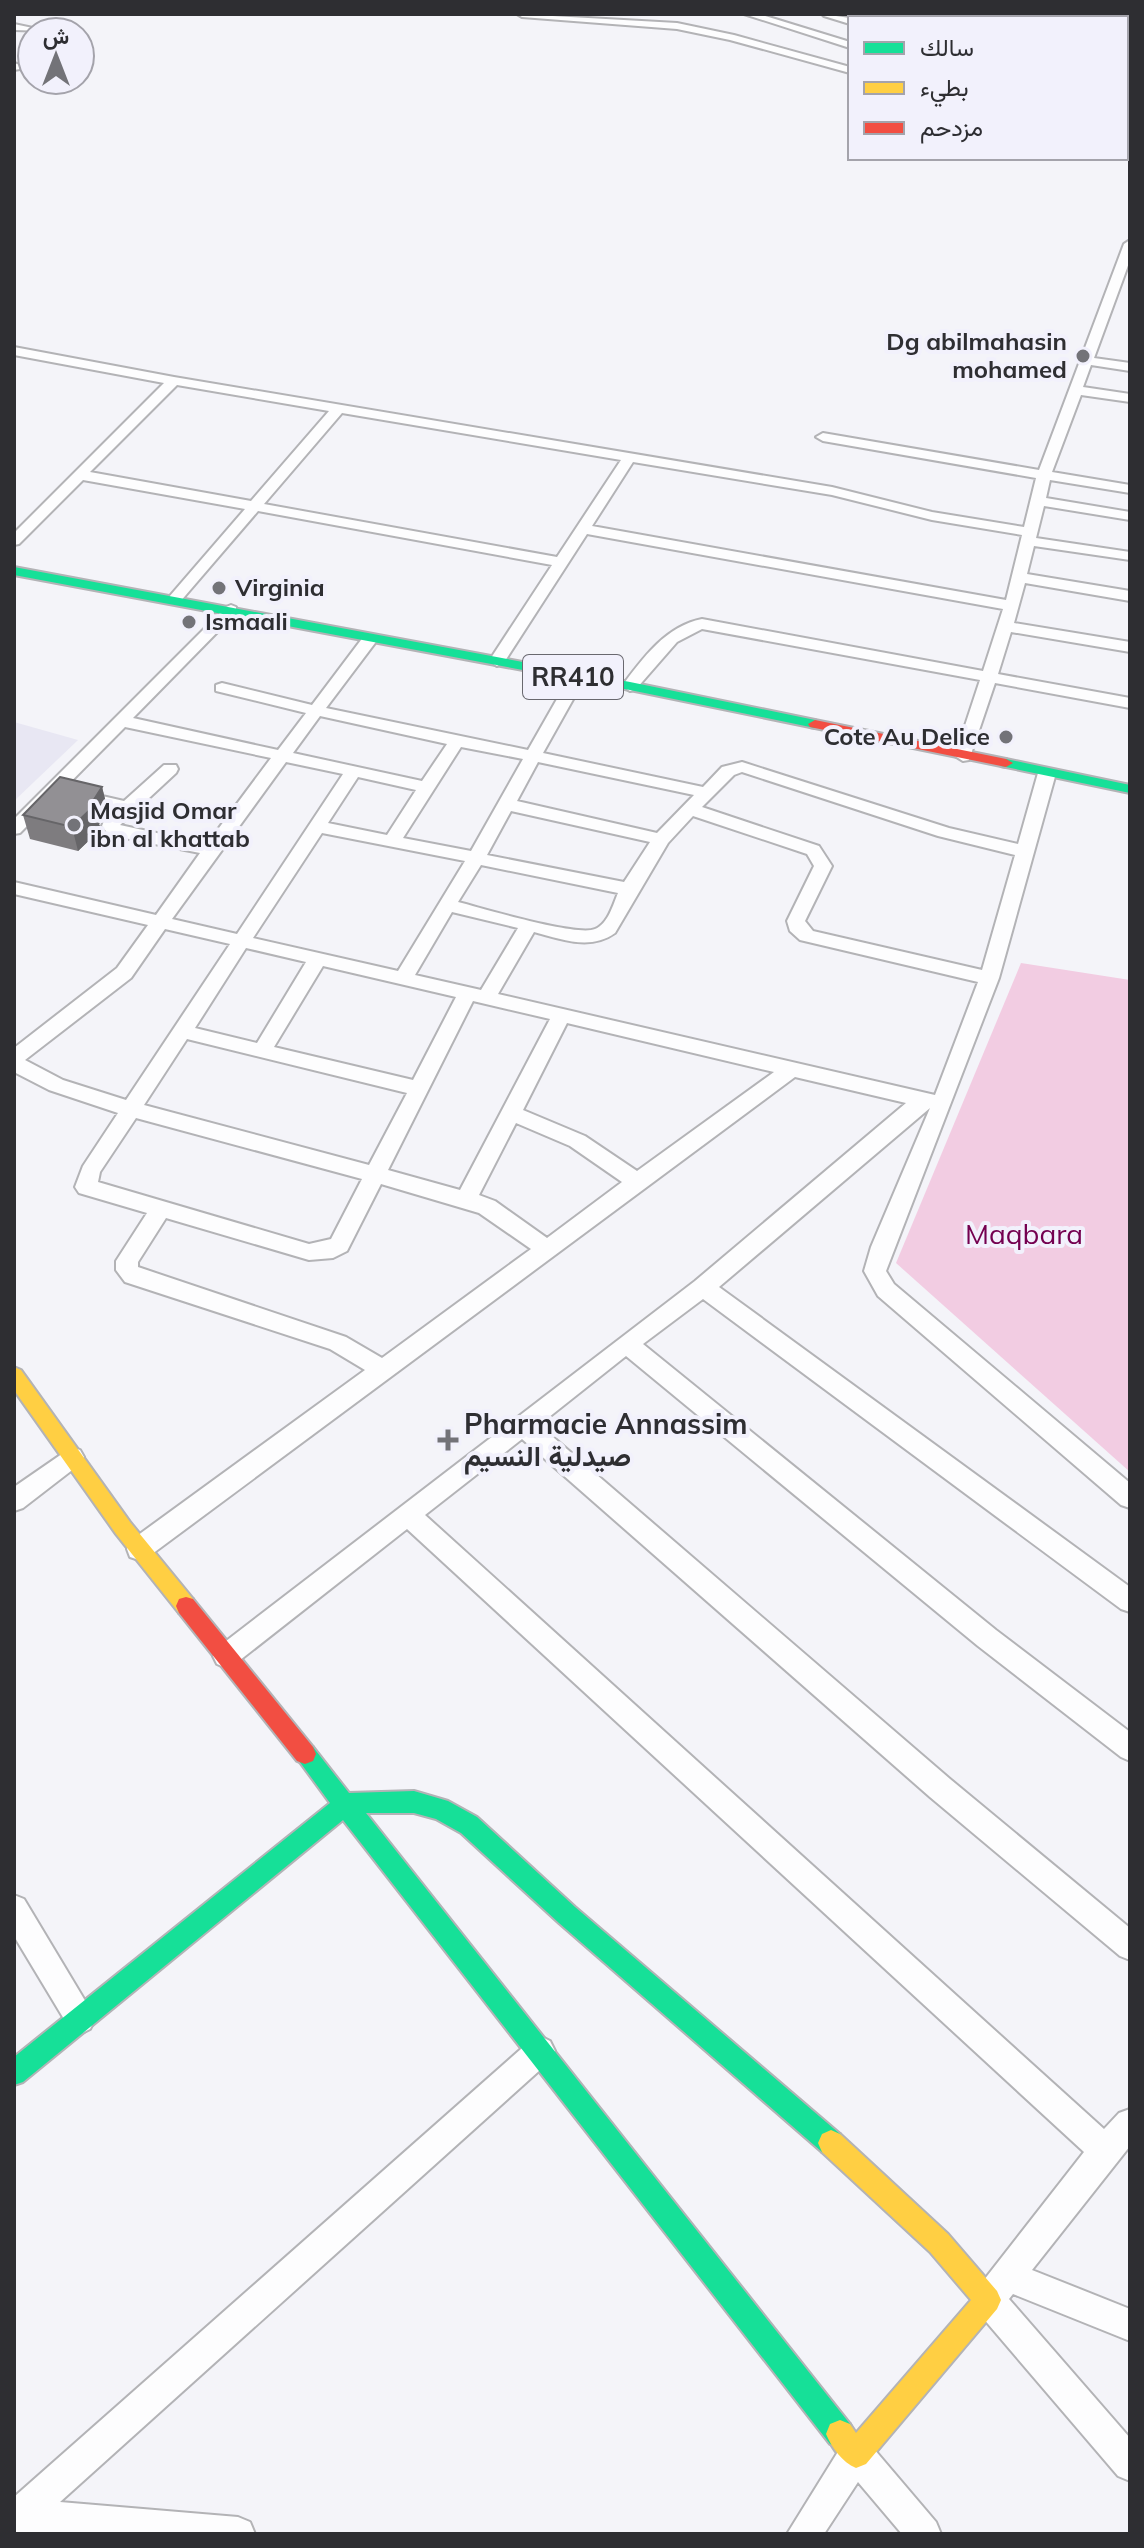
<svg xmlns="http://www.w3.org/2000/svg" width="1144" height="2548" viewBox="0 0 1144 2548" font-family="Mulish,Vazirmatn,sans-serif">
	<style>
		.built { fill: #e8e7f3 }
		.green { fill: #f2cce2 }
		.lines { fill: none; stroke-linecap: round; stroke-linejoin: round }
		.street-casing { stroke: #b3b3b6; stroke-width: 4 }
		.fast-casing { stroke: #b3b3b6; stroke-width: 4 }
		.slow-casing { stroke: #b3b3b6; stroke-width: 4 }
		.jam-casing { stroke: #b3b3b6; stroke-width: 4 }
		.street { fill: #fdfdfe; fill-rule: evenodd }
		.fast { fill: #16e098; fill-rule: evenodd }
		.slow { fill: #ffcf43; fill-rule: evenodd }
		.jam { fill: #f24e42; fill-rule: evenodd }
		.wall { fill: #7e7c7f }
		.shaded-wall { fill: #666568 }
		.building { fill: #929094; stroke: #666568; stroke-width: 2 }
		.poi-dot { fill: #737378; stroke: #f2f1fc; stroke-width: 3 }
		.labels { text-anchor: middle; stroke-width: 8; stroke-linejoin: round; paint-order: stroke }
		.far-poi-label { font-size: 24px; font-weight: bold; fill: #2e2e32; stroke: #f2f1fc; text-anchor: start }
		.shield { fill: #f2f1fc; stroke: #69686f; stroke-width: 2 }
		.shield-label { font-size: 26px; font-weight: bold; fill: #2e2e32 }
		.park-label { font-size: 28px; fill: #740050; stroke: #f2f1fc }
		.poi-label { font-size: 28px; font-weight: bold; fill: #2e2e32; stroke: #f2f1fc; text-anchor: start }
	</style>
	<rect width="100%" height="100%" fill="#f4f4f9"/>
	<path class="built" d="M14,722L78,740L14,801Z"/>
	<path class="green" d="M1021,963L1130,980V1472L896,1263Z"/>
	<g class="lines">
		<g class="street-casing">
			<path id="street" d="M517,14L677,23L734,35L850,67V73L730,40L677,29L522,17Z
				M744,14H759L850,42V48Z
				M822,14L850,18V24L824,16Z
				M905,14H920L929,18H914Z
				M969,14H984L993,18H978Z
				M1049,14H1065L1074,18H1058Z
				M1102,14H1112L1116,18H1106Z
				M14,24L47,31L14,30Z
				M1126,30L1130,31V37L1126,36Z
				M1126,53L1130,54V61L1126,60Z
				M14,63L20,65V69L14,70Z
				M1126,73L1130,74V80L1126,79Z
				M1126,99L1130,100V106L1126,105Z
				M1126,136L1130,137V143L1126,142Z
				M1130,240V260L1094,358L1130,363V371L1091,365L1083,387L1130,394V402L1081,395L1052,472L1130,485V493L1050,480L1046,498L1130,512V520L1044,506L1036,538L1130,552V560L1034,546L1027,574L1130,591V601L1025,583L1014,623L1130,642V652L1011,632L998,674L1130,698V708L995,683L969,760L963,761L955,756L980,680L702,629L677,642L636,689L630,691L622,686C643,658 666,626 702,619L983,671L1003,609L587,534L505,661L497,666L489,661L552,565L258,511L179,603H169V597L245,509L83,480L19,544L14,545V533L164,383L14,355V347L174,377L832,487L932,512L1024,527L1036,478L823,441L816,437L823,433L1039,470L1124,244ZM177,385L329,411L251,501L90,472ZM342,413L621,460L557,557L264,504ZM633,462L832,495L932,520L1022,535L1006,600L592,526Z
				M231,605L236,607V613L133,718L278,750L306,713L216,691V685L222,683L312,705L364,636L370,634L378,639L326,708L528,750L569,678L577,673L585,678L543,753L703,787L722,767L742,762L949,828L1018,844L1038,773L1047,768L1056,773L999,978L886,1271L894,1284L1130,1483V1508L1121,1505L878,1296L864,1271L871,1247L930,1108L719,1287L1130,1587V1612L1121,1609L703,1299L643,1344L996,1630L1130,1732V1761L1121,1757L978,1646L626,1356L539,1425L950,1779L1130,1928V1960L1120,1956L930,1797L522,1439L425,1515L1104,2129L1119,2113L1130,2109V2146L1032,2270L1130,2309V2341L1013,2294L1009,2299L1130,2438V2481L1118,2476L977,2311L972,2300L977,2289L1084,2152L407,1529L235,1664L226,1668L217,1664L213,1656L217,1648L695,1281L906,1103L795,1077L148,1557L139,1560L130,1557L127,1549L130,1541L365,1370L330,1349L125,1282L116,1270V1261L147,1213L79,1193L75,1187L83,1166L118,1113L49,1090L14,1072V1048L117,968L148,925L14,894V882L156,915L200,853L109,835L102,826L106,816L114,809L70,799L67,795L70,791L76,790L124,801L164,765H176L178,769L176,773L120,825L207,844L271,758L125,727L20,833L14,834V819L226,607ZM320,716L447,744L422,781L293,753ZM461,747L523,759L471,851L403,838ZM286,762L343,774L237,934L172,919ZM538,762L694,795L657,833L517,801ZM742,772L938,836L1015,855L982,970L813,931L805,921L832,866L819,846L702,807L734,775ZM358,777L416,790L387,835L328,823ZM511,811L650,842L624,882L487,855ZM693,816L807,854L814,866L787,921L790,931L800,940L978,982L935,1095L498,994L534,932C561,939 590,951 615,933L668,843ZM322,833L465,861L398,971L253,938ZM481,865L618,893C613,905 608,924 595,929C577,937 482,908 458,902ZM452,912L518,928L481,990L415,975ZM165,929L230,944L126,1100L63,1080L25,1060L131,978ZM246,948L306,962L257,1043L195,1028ZM323,966L456,997L413,1080L274,1047ZM473,1001L550,1019L460,1190L388,1170ZM567,1023L774,1072L637,1171L585,1136L523,1110ZM187,1039L407,1093L369,1165L144,1105ZM136,1118L362,1179L331,1239L309,1244L98,1182L100,1172ZM516,1123L570,1146L622,1182L547,1238L495,1201L479,1195ZM381,1184L479,1213L531,1249L382,1358L346,1337L138,1267V1262L166,1218L309,1260L333,1258L347,1251Z
				M72,1447L80,1450L84,1457L80,1464L23,1508L14,1511V1487Z
				M14,1895L24,1899L90,2009L95,2019L90,2029L80,2034L70,2029L14,1936Z
				M540,2036L550,2041L555,2051L550,2061L60,2502L238,2517L250,2522L255,2534L14,2532V2497L530,2041Z
				M856,2437L868,2442L936,2522L941,2534H902L858,2482L824,2534H787L844,2442Z"/>
		</g>
		<g class="fast-casing">
			<path id="fast" d="M14,567L630,682L815,720L822,724L815,728L630,690L14,575Z
				M1006,759L1130,785V793L1001,766L999,763Z
				M305,1744L313,1747L349,1793L414,1791L448,1801L477,1817L575,1907L840,2134L844,2143L840,2152L831,2156L822,2152L559,1923L461,1833L436,1819L414,1813H366L850,2424L854,2434L850,2444L840,2448L830,2444L343,1820L23,2082L14,2085V2057L330,1803L294,1754L297,1747Z"/>
		</g>
		<g class="slow-casing">
			<path id="slow" d="M14,1367L21,1370L130,1522L193,1599L196,1606L193,1613L186,1615L179,1613L116,1534L14,1390Z
				M831,2130L840,2134L948,2234L997,2291L1001,2300L997,2309L866,2464L856,2468C842,2462 832,2448 826,2434L830,2424L840,2420L850,2424L856,2433L971,2300L930,2252L822,2152L818,2143L822,2134Z"/>
		</g>
		<g class="jam-casing">
			<path id="jam" d="M815,720L1006,759L1013,763L1006,767L810,727L808,724Z
				M186,1597L193,1599L313,1747L316,1754L313,1761L305,1764L297,1761L179,1613L176,1606L179,1599Z"/>
		</g>
		<use href="#street" class="street"/>
		<use href="#fast" class="fast"/>
		<use href="#slow" class="slow"/>
		<use href="#jam" class="jam"/>
	</g>
	<path class="wall" d="M102,787L108,811L99,824L101,829L78,851L30,839L23,815Z"/>
	<path class="shaded-wall" d="M102,787L108,811L99,824L101,829L78,851L72,827Z"/>
	<path class="building" d="M60,777L102,787L93,801L95,805L72,827L23,815Z"/>
	<g class="poi-dot">
		<circle cx="1083" cy="356" r="8"/>
		<circle cx="219" cy="588" r="8"/>
		<circle cx="189" cy="622" r="8"/>
		<circle cx="1006" cy="737" r="8"/>
		<circle cx="74" cy="825" r="8"/>
		<path d="M444 1428h8v8h8v8h-8v8h-8v-8h-8v-8h8z"/>
	</g>
	<g class="labels">
		<g class="far-poi-label">
			<text x="1067" y="350" text-anchor="end">Dg abilmahasin<tspan x="1067" dy="28">mohamed</tspan></text>
			<text x="235" y="596">Virginia</text>
			<text x="205" y="630">Ismaali</text>
			<text x="990" y="745" text-anchor="end">Cote Au Delice</text>
			<text x="90" y="819">Masjid Omar<tspan x="90" dy="28">ibn al khattab</tspan></text>
		</g>
		<rect class="shield" x="523" y="655" width="100" height="44" rx="6"/>
		<g class="shield-label">
			<text x="573" y="686">RR410</text>
		</g>
		<g class="park-label">
			<text x="1024" y="1244">Maqbara</text>
		</g>
		<g class="poi-label">
			<text x="464" y="1434">Pharmacie Annassim<tspan x="464" dy="32">صيدلية النسيم</tspan></text>
		</g>
	</g>
	<rect width="1144" height="2548" fill="none" stroke="#2e2e32" stroke-width="32"/>
	<rect x="848" y="16" width="280" height="144" fill="#f2f1fc" stroke="#a4a3ab" stroke-width="2"/>
	<rect x="864" y="42" width="40" height="12" fill="#16e098" stroke="#a4a3ab" stroke-width="2"/>
	<text x="920" y="56" font-size="24" fill="#2e2e32">سالك</text>
	<rect x="864" y="82" width="40" height="12" fill="#ffcf43" stroke="#a4a3ab" stroke-width="2"/>
	<text x="920" y="96" font-size="24" fill="#2e2e32">بطيء</text>
	<rect x="864" y="122" width="40" height="12" fill="#f24e42" stroke="#a4a3ab" stroke-width="2"/>
	<text x="920" y="136" font-size="24" fill="#2e2e32">مزدحم</text>
	<g transform="translate(56 56)"><circle r="38" fill="#f2f1fc" stroke="#a4a3ab" stroke-width="2"/>
	<path d="M0-6L14 30L0 20L-14 30Z" fill="#737378"/>
	<text y="-12" font-size="22" font-weight="bold" text-anchor="middle" fill="#2e2e32">ش</text>
	</g>
</svg>
